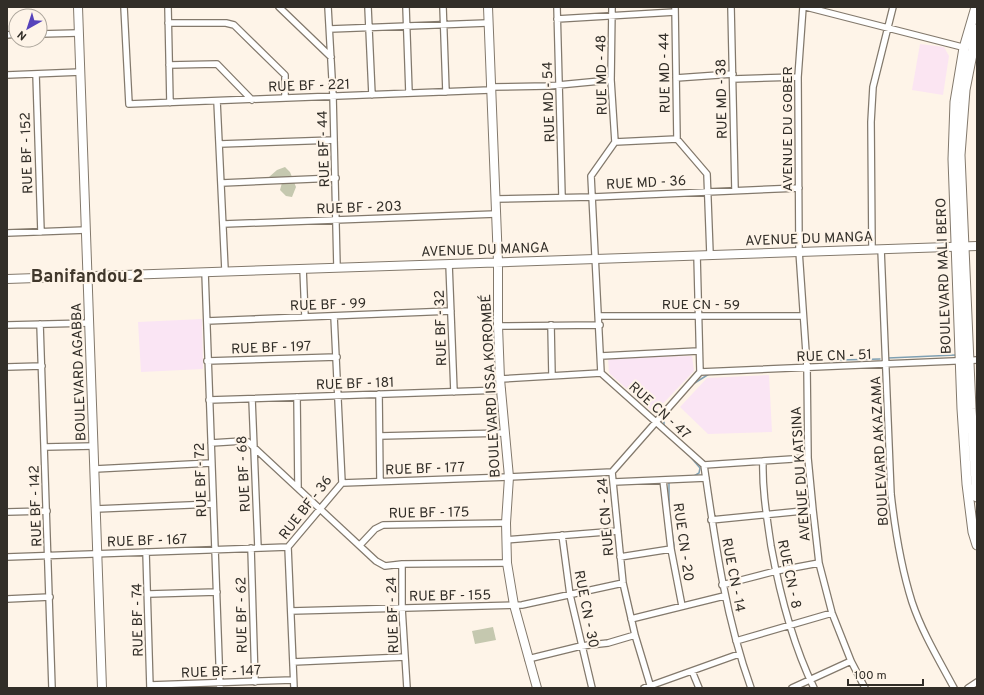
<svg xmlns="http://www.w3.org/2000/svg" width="984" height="695" viewBox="0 0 984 695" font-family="Overpass,sans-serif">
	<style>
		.industrial { fill: #fbe5f2 }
		.education { fill: #fae5f4 }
		.green { fill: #c5c8af }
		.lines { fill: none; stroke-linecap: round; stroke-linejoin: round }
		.stream { stroke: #7fa0b3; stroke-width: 1.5 }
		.street-casing { stroke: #83796c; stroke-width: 8 }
		.secondary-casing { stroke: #83796c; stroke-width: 10 }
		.primary-casing { stroke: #83796c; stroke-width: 11 }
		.street { stroke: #fff; stroke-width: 5.5 }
		.secondary { stroke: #fff; stroke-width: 8 }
		.primary { stroke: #fff; stroke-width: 9 }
		.labels { text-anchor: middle; stroke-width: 4; stroke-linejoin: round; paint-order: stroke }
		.street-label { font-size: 14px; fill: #322e28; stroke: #fef4e8 }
		.district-label { font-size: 18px; font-weight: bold; fill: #40372b; stroke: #fef4e8 }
	</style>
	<rect width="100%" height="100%" fill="#fef4e8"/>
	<path class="industrial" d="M920,44L944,47L949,56L943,95L912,90Z"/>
	<path class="education" d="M202,319L203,369L141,372L138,322Z
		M692,356L694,371L654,413L609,373L608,358Z
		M769,375L772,432L708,434L680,407L707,378Z"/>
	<path class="green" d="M285,167L290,172L296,187L292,197L286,196L280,190L283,179L277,177L273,181L269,177L277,170Z
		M493,627L496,640L475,644L472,631Z"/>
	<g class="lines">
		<path class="stream" d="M888,358L956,355
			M836,363L840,360L880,359
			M693,384L709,374
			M664,427V421L667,413
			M688,454L700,468L699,473L694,476
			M669,482V511L674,546L673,549
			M677,566L678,572"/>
		<g class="street-casing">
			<path id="street" d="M124,7L129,104L490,90
				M168,7L170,103
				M279,7L331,57
				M328,7L333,96L337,267
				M368,7L372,95
				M406,7L409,93
				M443,7L446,92
				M557,7L562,197
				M612,7L611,80L615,142
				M675,7L677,139
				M731,7L735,190
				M803,7L798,77L799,251L807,367L808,458L813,510L819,563L832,613L851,661L865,688
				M806,7L966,48
				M557,19L675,12
				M168,23H226L234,25L285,75V98
				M330,29L487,23
				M40,34L78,33
				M7,35L16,34
				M169,65L217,64L252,100
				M36,74L41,232
				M7,75L81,72
				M676,78L733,74
				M733,79L798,77
				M490,87L548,86L611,80
				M217,101L225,270
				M220,144L334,140
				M222,183L336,178
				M495,199L593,197L799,188
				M224,224L496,214
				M7,233L86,230
				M872,249L871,122L873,87L893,7
				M881,249L891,494C895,530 901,567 912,602C922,632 939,660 954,688
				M697,255L700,372
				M449,264L454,392
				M303,268L305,317
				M205,272L220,688
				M599,316H803
				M207,321L451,311
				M40,324L52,688
				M7,325L90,323
				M551,325L552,376
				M498,326L600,325
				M601,356L698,351
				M207,361L337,357
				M7,367L42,366
				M700,372L977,360
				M601,373L591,176L615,142L677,139L707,174L710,254
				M601,373L704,465
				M500,379L601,373
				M379,394L380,481
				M297,397L298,488
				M252,399L258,548
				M209,400L502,390
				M380,436L505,433
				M211,443L243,441L248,442L376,561L385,566L402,564V608L407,688
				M45,447L94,446
				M763,461C762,489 767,518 771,546C780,595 792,643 814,688
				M704,465C715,541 725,616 751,688
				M704,465L808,458
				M95,469L211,463
				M663,480L671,549L682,606
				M614,482L706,478
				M342,483L509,477L612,472
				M96,509L213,504
				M7,512L47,511
				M711,520L813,510
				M562,535L570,595L592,688
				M506,540L618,531
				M360,545L375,529L383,525L506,523
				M251,548L255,682
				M146,552L150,688
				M7,557L288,547
				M620,557L671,549
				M402,564L507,563
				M722,585L776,571L819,563
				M149,594L217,592
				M7,599L50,597
				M291,611L522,605L623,583
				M631,619L724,596
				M736,641L832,613
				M528,659L581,646L608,643L635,635
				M293,662L405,657
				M692,671L699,688
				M150,685L293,680
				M294,688L288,547L342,483L334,316
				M644,688L739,654
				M651,688L635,635L623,583L612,472L700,372
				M792,688L851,661
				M968,688L977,682"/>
		</g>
		<g class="secondary-casing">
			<path id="secondary" d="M78,7L102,688
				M488,7L498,262V326L500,379L509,477L506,523L507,563L514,605L537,688
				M7,279L977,246"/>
		</g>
		<g class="primary-casing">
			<path id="primary" d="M976,7L964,48L955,102L953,159L962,409L967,484L973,532L977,545
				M977,29L965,90L960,155L971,409L977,497"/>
		</g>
		<use href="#street" class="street"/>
		<use href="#secondary" class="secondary"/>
		<use href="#primary" class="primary"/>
	</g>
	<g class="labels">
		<g class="street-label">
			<text transform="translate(664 73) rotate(-91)" y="5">RUE MD - 44</text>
			<text transform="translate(601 75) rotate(-91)" y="5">RUE MD - 48</text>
			<text transform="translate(309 85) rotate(-2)" y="5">RUE BF - 221</text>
			<text transform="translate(721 99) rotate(-91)" y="5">RUE MD - 38</text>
			<text transform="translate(548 102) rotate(-92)" y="5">RUE MD - 54</text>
			<text transform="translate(787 129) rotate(-90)" y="5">AVENUE DU GOBER</text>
			<text transform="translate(323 149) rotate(-92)" y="5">RUE BF - 44</text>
			<text transform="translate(26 153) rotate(-92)" y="5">RUE BF - 152</text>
			<text transform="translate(646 182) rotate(-3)" y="5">RUE MD - 36</text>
			<text transform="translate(359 207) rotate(-2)" y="5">RUE BF - 203</text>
			<text transform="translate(809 238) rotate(-2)" y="5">AVENUE DU MANGA</text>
			<text transform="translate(485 249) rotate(-2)" y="5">AVENUE DU MANGA</text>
			<text transform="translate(943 276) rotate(-92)" y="5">BOULEVARD MALI BERO</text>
			<text transform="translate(328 304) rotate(-2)" y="5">RUE BF - 99</text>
			<text x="701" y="309">RUE CN - 59</text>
			<text transform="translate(440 328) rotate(-92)" y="5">RUE BF - 32</text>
			<text transform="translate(271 347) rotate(-2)" y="5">RUE BF - 197</text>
			<text transform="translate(834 355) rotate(-2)" y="5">RUE CN - 51</text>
			<text transform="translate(78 372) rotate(-92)" y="5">BOULEVARD AGABBA</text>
			<text transform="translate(355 383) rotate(-2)" y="5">RUE BF - 181</text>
			<text transform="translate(490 386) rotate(-93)" y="5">BOULEVARD ISSA KOROMBÉ</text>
			<text transform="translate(660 410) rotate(42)" y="5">RUE CN - 47</text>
			<text transform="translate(879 451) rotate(-93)" y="5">BOULEVARD AKAZAMA</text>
			<text transform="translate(425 468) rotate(-2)" y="5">RUE BF - 177</text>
			<text transform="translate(243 474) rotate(-93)" y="5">RUE BF - 68</text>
			<text transform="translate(800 474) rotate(-94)" y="5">AVENUE DU KATSINA</text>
			<text transform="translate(200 480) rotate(-92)" y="5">RUE BF - 72</text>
			<text transform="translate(35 506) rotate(-92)" y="5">RUE BF - 142</text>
			<text transform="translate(305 507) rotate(-52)" y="5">RUE BF - 36</text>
			<text transform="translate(429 512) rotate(-1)" y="5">RUE BF - 175</text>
			<text transform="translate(605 517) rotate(-95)" y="5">RUE CN - 24</text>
			<text transform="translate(147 540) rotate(-2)" y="5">RUE BF - 167</text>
			<text transform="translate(684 542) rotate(82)" y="5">RUE CN - 20</text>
			<text transform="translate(790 574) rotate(78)" y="5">RUE CN - 8</text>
			<text transform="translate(734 575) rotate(79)" y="5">RUE CN - 14</text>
			<text transform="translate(450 595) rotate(-1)" y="5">RUE BF - 155</text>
			<text transform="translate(587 609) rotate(79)" y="5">RUE CN - 30</text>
			<text transform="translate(241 615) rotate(-91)" y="5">RUE BF - 62</text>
			<text transform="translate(392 615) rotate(-92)" y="5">RUE BF - 24</text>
			<text transform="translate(137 620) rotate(-91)" y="5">RUE BF - 74</text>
			<text transform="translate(221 671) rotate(-2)" y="5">RUE BF - 147</text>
		</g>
		<g class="district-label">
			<text x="87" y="282">Banifandou 2</text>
		</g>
	</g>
	<rect width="984" height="695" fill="none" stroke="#322e28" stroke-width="16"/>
	<g transform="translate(28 28) rotate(219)"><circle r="19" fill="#fef4e8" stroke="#aca59b"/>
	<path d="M0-3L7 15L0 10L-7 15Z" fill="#5643bb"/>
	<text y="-6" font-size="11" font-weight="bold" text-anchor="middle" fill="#322e28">N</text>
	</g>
	<path d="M848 679v6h75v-6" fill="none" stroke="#322e28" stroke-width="2"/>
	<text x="854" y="679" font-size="12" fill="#322e28" stroke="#fef4e8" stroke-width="3" paint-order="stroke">100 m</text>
</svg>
